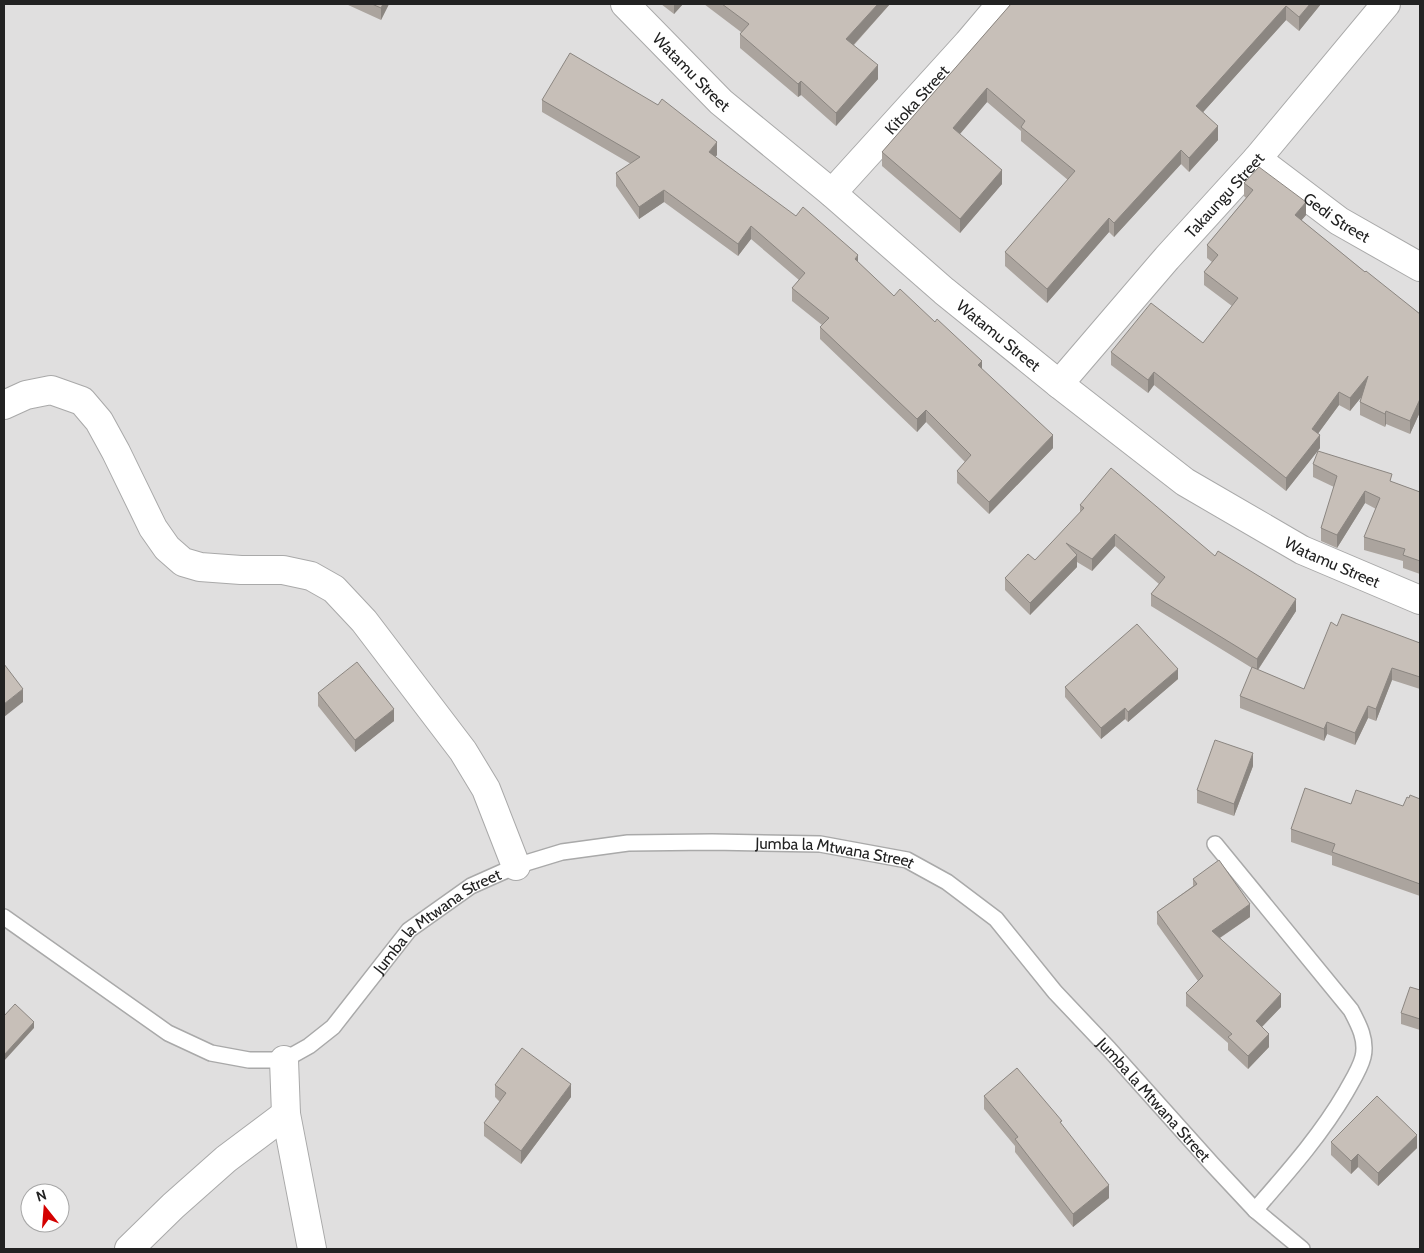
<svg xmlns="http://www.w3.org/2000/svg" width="1424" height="1253" viewBox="0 0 1424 1253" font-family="Cabin,sans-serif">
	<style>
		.residential { fill: #e0dfdf; fill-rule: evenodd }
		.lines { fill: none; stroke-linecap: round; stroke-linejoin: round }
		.service-casing { stroke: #a9a9a9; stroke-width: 18 }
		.minor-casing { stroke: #a9a9a9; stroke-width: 30 }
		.service { stroke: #fff; stroke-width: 15 }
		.minor { stroke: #fff; stroke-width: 28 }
		.wall { fill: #aba49e }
		.shaded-wall { fill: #8b8681 }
		.building { fill: #c7bfb8; stroke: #8b8681 }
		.labels { text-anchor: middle; stroke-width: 4.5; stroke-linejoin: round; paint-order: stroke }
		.street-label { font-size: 16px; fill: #222; stroke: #fff }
	</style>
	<rect width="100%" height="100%" fill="#f2efe9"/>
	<path class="residential" d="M4,4H1420V1249H4ZM30,1193H60V1223H30Z"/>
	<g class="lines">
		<g class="service-casing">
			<g id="service">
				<path d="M1215,844L1351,1010C1359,1025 1367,1040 1363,1057C1360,1069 1352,1081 1346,1092C1321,1135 1288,1172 1255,1210"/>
				<path id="s1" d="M4,917L168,1033L211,1053L249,1060H284L309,1046L333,1027L409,930L471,886L516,866L562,852L628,843L712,842L820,844L907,860L947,882L996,919L1055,992L1109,1049L1212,1164L1255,1210L1302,1249"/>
			</g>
		</g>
		<g class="minor-casing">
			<g id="minor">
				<path id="s2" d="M625,4L721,102L832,193L944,291L1059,384L1185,482L1302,550L1420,600"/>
				<path id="s3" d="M1257,159L1339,221L1420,267"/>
				<path id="s4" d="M832,193L968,43L1001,4"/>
				<path id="s5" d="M1059,384L1167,258L1257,159L1386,4"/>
				<path d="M4,405L26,395L51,390L82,401L99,421L116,452L153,528L167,548L183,562L200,567L241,570H283L311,576L334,589L364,621L463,751L486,789L516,866"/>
				<path d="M284,1060L286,1114L312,1249"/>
				<path d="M129,1249L173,1206L226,1159L286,1114"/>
			</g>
		</g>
		<use href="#service" class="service"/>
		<use href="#minor" class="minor"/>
	</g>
	<path class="wall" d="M346,4H389L381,20Z
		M661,4H683L674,14Z
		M704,4H890L854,45L878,79L836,126L801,95L798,97L740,48V34L741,32Z
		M1011,4H1321L1299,31L1286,20L1203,112L1218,140L1189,172L1181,164L1114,237L1109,232L1047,303L1005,266V252L1068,180L1021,141V131L987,102L960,134L1002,184L960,233L882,166V152Z
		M542,100L717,155L715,157L858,262L894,296L982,369L1053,448L989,514L957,483V471L965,462L926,422L917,432L820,339V327L822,325L792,301V288L799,280L751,239L738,256L664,202L639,219L616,186V173L631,164L542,112Z
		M1244,183L1306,215L1301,220L1365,272L1420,314V412L1410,434L1386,424L1385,427L1360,415V402L1361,397L1350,411L1339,405L1318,433L1320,448L1286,491L1154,385L1148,393L1111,365V352L1203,343L1232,306L1204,285V272L1212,262L1207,258V245L1246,198L1244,196Z
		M1313,464L1392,482L1420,492V574L1403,568V561L1364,550V537L1376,509L1365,503L1337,548L1321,541V528L1334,487L1313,477Z
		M1080,505L1215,556L1296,611L1258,670L1304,689L1337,626L1420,643V689L1392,680L1376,721L1368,718L1355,745L1327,734L1324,741L1240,708V696L1252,668L1151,606V594L1159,584L1115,546L1092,571L1077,562V567L1030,615L1005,590V578L1035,560L1080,513Z
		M1178,679L1128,722L1125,719L1101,739L1065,697V687Z
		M318,693L394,721L355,752L318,706Z
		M1253,766L1234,816L1197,803V790Z
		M1409,798L1420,799V896L1332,865V856L1291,842V829L1351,804L1403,806Z
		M1193,879L1250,917L1220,938L1281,1007L1262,1027L1269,1047L1248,1069L1228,1050V1043L1186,1006V993L1198,981L1157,924V912L1193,886Z
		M1420,990V1030L1401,1024V1013Z
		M495,1085L571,1097L521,1164L484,1136V1123L500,1102L495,1097Z
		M984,1096L1062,1125L1109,1198L1073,1227L1015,1152V1146L984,1109Z
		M1331,1142L1417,1148L1378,1186L1358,1167L1351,1174L1331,1155Z"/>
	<path class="shaded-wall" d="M383,4H389L381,20V8Z
		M674,4H683L674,14Z
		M878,4H890L846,53V39Z
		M1310,4H1321L1299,31V17Z
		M1286,6V20L1196,120V106Z
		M878,65V79L836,126V113Z
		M801,81V95L798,97V84Z
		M987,88V102L953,142V128Z
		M1218,126V140L1189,172V158Z
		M717,142V155L709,165V152Z
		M1181,150V164L1114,237V223Z
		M1002,170V184L960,233V219Z
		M664,190V202L639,219V207Z
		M1306,202V215L1295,228V215Z
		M1109,218V232L1047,303V289Z
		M751,226V239L738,256V244Z
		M858,255V267L855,259Z
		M982,361V373L978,365Z
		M1154,372V385L1148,393V380Z
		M1368,376V389L1350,411V398Z
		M1339,392V405L1312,442V429Z
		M1420,399V412L1410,434V421Z
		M926,410V422L917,432V419Z
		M1386,411V424L1385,427V414Z
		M1053,435V448L989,514V502Z
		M1320,435V448L1286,491V478Z
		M1365,491V503L1337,548V535Z
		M1115,534V546L1092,571V559Z
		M1077,555V567L1030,615V603Z
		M1296,599V611L1257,671V659Z
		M1392,668V680L1376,721V709Z
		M1178,669V679L1128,722V712Z
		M23,689V702L4,717V704Z
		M1368,706V718L1355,745V733Z
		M1125,708V719L1101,739V728Z
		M394,709V721L355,752V740Z
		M1327,722V734L1324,741V729Z
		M1253,753V766L1234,816V804Z
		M1250,904V917L1212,943V931Z
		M1281,994V1007L1256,1033V1021Z
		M34,1022V1028L4,1061V1055Z
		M1269,1034V1047L1248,1069V1056Z
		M571,1084V1097L521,1164V1151Z
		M1417,1135V1148L1378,1186V1173Z
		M1358,1154V1167L1351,1174V1161Z
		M1109,1185V1198L1073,1227V1214Z"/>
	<path class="building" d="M372,4H383L381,8Z
		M722,4H878L846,39L878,65L836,113L801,81L798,84L740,34L749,24Z
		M1011,4H1310L1299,17L1286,6L1196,106L1218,126L1189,158L1181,150L1114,223L1109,218L1047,289L1005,252L1075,171L1021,127L1025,121L987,88L953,128L1002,170L960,219L882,152Z
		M570,53L658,105L662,99L717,142L709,152L796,216L803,207L858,255L855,259L894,296L900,289L935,322L937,319L982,361L978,365L1053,435L989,502L957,471L971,455L926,410L917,419L820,327L829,318L792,288L805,273L751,226L738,244L664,190L639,207L616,173L640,157L542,100Z
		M1259,167L1306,202L1295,215L1365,272L1366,271L1420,314V399L1410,421L1386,411L1385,414L1360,402L1368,376L1350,398L1339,392L1312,429L1320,435L1286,478L1154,372L1148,380L1111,352L1151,303L1203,343L1238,298L1204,272L1218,255L1207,245L1253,190L1244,183Z
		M1318,451L1392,474L1390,481L1420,492V561L1403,555L1405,549L1364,537L1380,498L1365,491L1337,535L1321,528L1337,476L1313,464Z
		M1111,468L1215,556L1218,551L1296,599L1257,659L1151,594L1165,577L1115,534L1092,559L1066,543L1077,555L1030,603L1005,578L1028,554L1035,560L1084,508L1080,505Z
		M1342,614L1420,643V677L1392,668L1376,709L1368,706L1355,733L1327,722L1324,729L1240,696L1252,667L1304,689L1331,622L1337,626Z
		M1137,624L1178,669L1128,712L1125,708L1101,728L1065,687Z
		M357,662L394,709L355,740L318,693Z
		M4,664L23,689L4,704Z
		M1215,740L1253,753L1234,804L1197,790Z
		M1305,788L1351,804L1356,790L1403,806L1407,797L1409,798L1410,795L1420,799V884L1332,852L1335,844L1291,829Z
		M1219,860L1250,904L1212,931L1281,994L1256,1021L1269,1034L1248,1056L1228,1037L1232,1034L1186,993L1203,976L1157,912L1197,884L1193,879Z
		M1410,987L1420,990V1019L1401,1013Z
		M15,1004L34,1022L4,1055V1016Z
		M522,1048L571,1084L521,1151L484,1123L506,1093L495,1085Z
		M1017,1068L1062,1121L1060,1122L1109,1185L1073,1214L1015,1139L1018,1137L984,1096Z
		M1377,1096L1417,1135L1378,1173L1358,1154L1351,1161L1331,1142Z"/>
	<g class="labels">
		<g class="street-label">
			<text dy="6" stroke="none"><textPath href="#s2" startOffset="95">Watamu Street</textPath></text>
			<text dy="6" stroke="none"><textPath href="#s4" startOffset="126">Kitoka Street</textPath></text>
			<text dy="6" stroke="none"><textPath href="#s5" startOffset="251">Takaungu Street</textPath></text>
			<text dy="6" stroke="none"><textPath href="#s3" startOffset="99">Gedi Street</textPath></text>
			<text dy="6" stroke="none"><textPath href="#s2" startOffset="500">Watamu Street</textPath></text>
			<text dy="6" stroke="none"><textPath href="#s2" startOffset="905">Watamu Street</textPath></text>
			<text dy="6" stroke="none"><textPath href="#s1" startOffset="952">Jumba la Mtwana Street</textPath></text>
			<text dy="6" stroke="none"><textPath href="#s1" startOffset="532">Jumba la Mtwana Street</textPath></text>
			<text dy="6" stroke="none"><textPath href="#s1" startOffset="1372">Jumba la Mtwana Street</textPath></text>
		</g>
	</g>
	<rect width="1424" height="1253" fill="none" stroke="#222222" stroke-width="10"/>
	<g transform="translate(45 1208) rotate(343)"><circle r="24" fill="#ffffff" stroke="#a7a7a7"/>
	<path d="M0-4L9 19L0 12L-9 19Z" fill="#d40000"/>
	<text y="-8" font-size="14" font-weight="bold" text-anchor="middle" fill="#222222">N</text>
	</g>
</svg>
